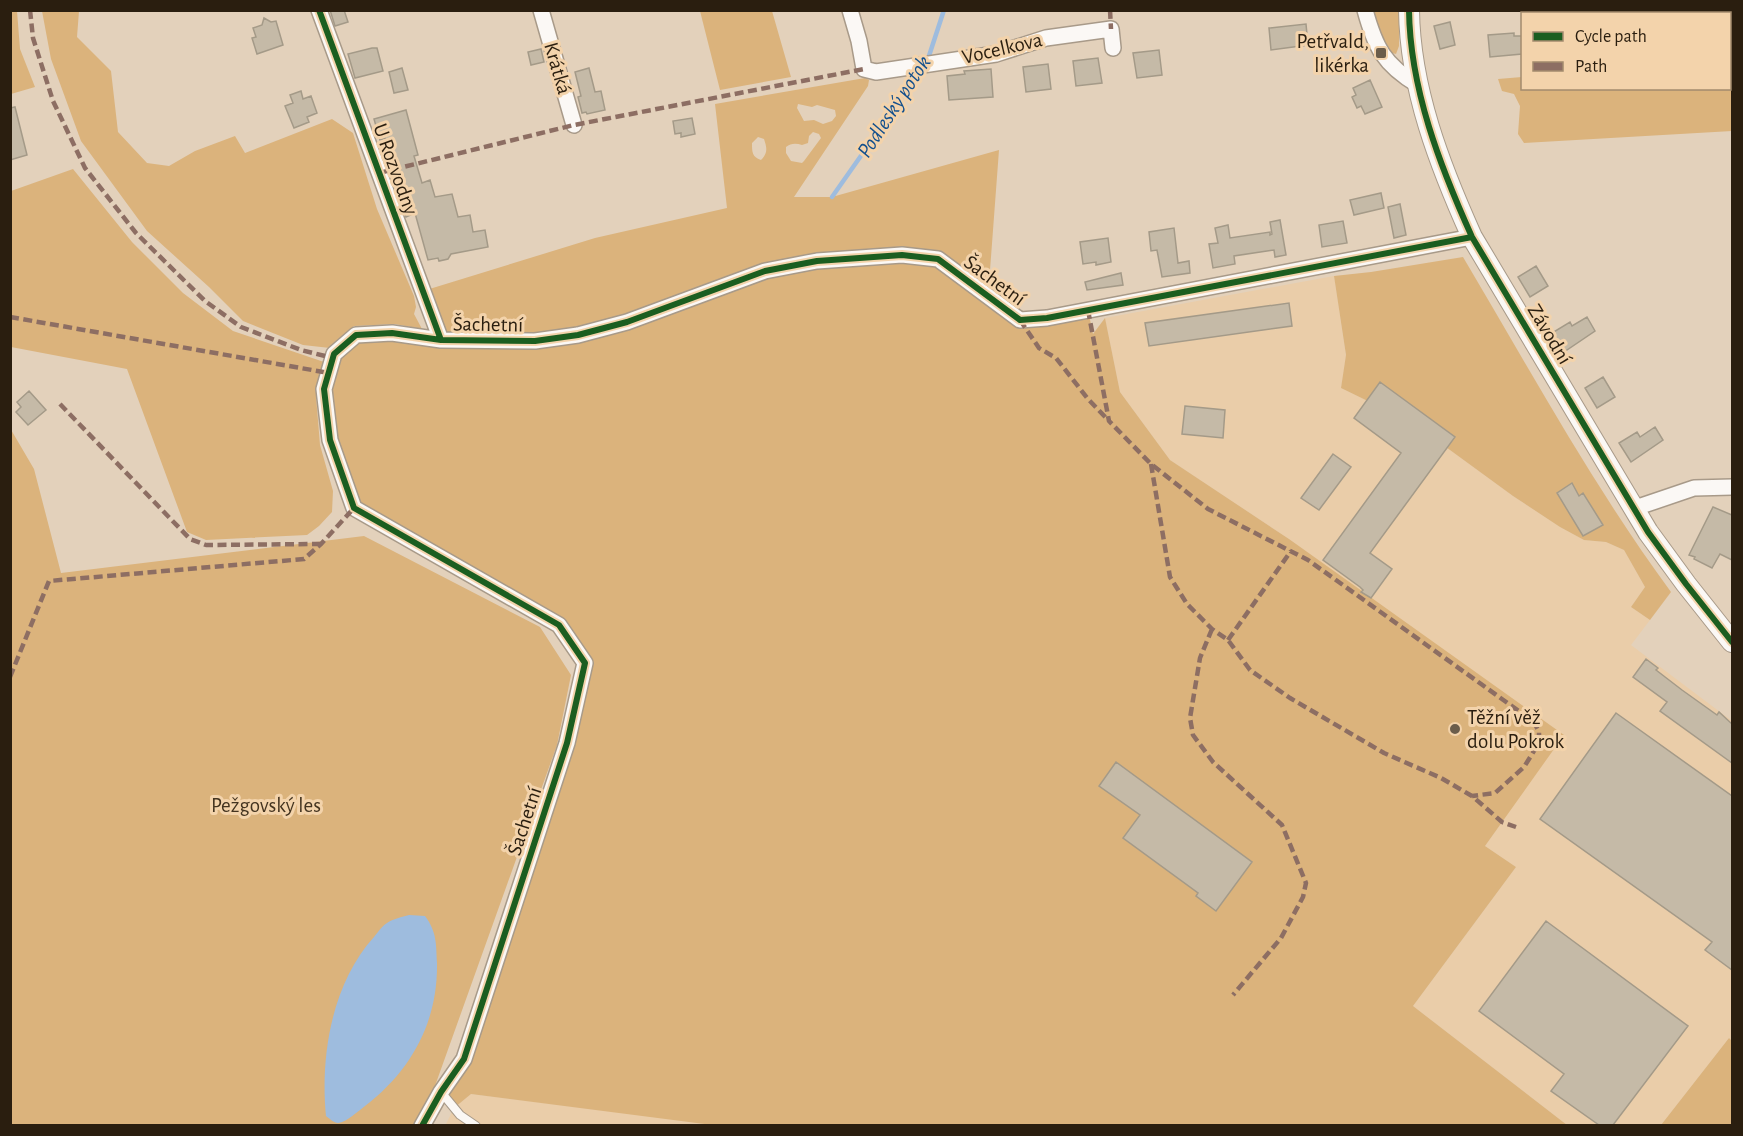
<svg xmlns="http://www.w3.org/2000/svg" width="1743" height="1136" viewBox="0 0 1743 1136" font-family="'Alegreya Sans',sans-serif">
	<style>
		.built { fill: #eacda9 }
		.green { fill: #dbb37c; fill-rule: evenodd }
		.water { fill: #9ebcde }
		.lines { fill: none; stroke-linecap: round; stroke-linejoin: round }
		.stream { stroke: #9ebcde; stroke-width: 4.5 }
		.building { fill: #c5baa7; stroke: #a49a88; stroke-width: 1.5 }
		.service-casing { stroke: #a89a89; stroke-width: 10 }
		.minor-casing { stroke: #a89a89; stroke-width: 18 }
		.tertiary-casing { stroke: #a89a89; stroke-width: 22 }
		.service { stroke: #fbf8f5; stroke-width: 8 }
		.minor { stroke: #fbf8f5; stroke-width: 15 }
		.tertiary { stroke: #fbf8f5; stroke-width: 20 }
		.quiet { stroke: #8d6e63; stroke-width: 4.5; stroke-dasharray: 9 4.5; stroke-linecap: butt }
		.cycleway-casing { stroke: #f3d3ab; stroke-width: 10 }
		.cycleway { stroke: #1b5e20; stroke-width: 6 }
		.poi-dot { fill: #6b5d4b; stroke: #f3d3ab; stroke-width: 2 }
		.labels { text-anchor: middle; stroke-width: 6; stroke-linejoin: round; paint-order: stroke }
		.poi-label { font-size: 21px; fill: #2a1e0f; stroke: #f3d3ab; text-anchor: end }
		.street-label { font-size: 21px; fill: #2a1e0f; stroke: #f3d3ab }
		.park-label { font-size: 21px; fill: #443420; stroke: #f3d3ab }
		.water-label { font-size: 22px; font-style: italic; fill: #13508d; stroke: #f3d3ab }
	</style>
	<rect width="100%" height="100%" fill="#e3d1bb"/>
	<path class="built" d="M1334,276L1346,356L1341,388L1413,423L1513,496L1560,527L1584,540L1606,542L1624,550L1645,587L1631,607L1650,620L1631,645L1732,721V1041L1729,1038L1661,1125H1567L1413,1006L1516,867L1485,846L1502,822L1361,592L1289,539L1170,460L1120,392L1105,318Z
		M471,1094L720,1125L445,1126L454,1108Z"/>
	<path class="green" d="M11,10L17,11L20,49L35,87L11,94Z
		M42,11H79L77,37L111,71L118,132L147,163L169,166L195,151L235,136L245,153L332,119L353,133L377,209L414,296L416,307L414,314L422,329L395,324L354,326L330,348L303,345L243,321L209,287L147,231L81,141L51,59Z
		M700,11H772L791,77L720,90Z
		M1373,11H1399V46L1396,54L1389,52L1378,33Z
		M1730,58H1732V131L1524,143L1518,134L1520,106L1514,94L1502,91L1498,79L1522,77V88H1730Z
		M865,78L869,80L868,86L794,197H832L999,150L988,297L1020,320L1088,310L1093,334L1105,318L1120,392L1170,460L1289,539L1564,735L1485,846L1516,867L1413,1006L1567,1125L720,1126L471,1094L454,1108L441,1092L464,1059L585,663L558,625L354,508L330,440L333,358L356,335L441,339L423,291L595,238L727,208L715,104ZM798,104L812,107L817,105L835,110L836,116L832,121L823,124L814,120L804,121L797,108ZM813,132L819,134L821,138L804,161L802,163L791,161L786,153V147C791,143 796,143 802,145L808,143L809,136ZM758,137L764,139C767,148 768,153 761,160C752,157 752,152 752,143Z
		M73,169L132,242L183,293L233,331L324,362L316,396L320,445L333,491L332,512L319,526L307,535L206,540L187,532L127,369L11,347V191Z
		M1463,257C1530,370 1593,486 1671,592L1650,620L1631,607L1645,587L1624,550L1606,542L1584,540L1560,527L1513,496L1413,423L1341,388L1346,355L1334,276L1371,272Z
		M10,428L34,469L61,573L364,536L540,627L571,675L557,745L421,1125H11Z
		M1729,1038L1732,1041V1125H1661Z"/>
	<path class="water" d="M409,915L425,916C437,932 436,944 437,963C438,1022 411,1071 365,1106C358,1111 347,1122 338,1123C334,1123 330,1119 326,1116C320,1056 332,983 374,937C378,932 382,926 387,923C393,919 402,917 409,915Z"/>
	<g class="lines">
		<path class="stream" d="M927,62L944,10
			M832,197L922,69"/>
	</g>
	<path class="building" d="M330,10H344L348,22L335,26Z
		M264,18L271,22L276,21L283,45L257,54L252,38L256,37L253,28L262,25Z
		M1450,22L1455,45L1440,49L1434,26Z
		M1306,24L1308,45L1271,50L1269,28Z
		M1514,33V36H1522V54L1490,57L1488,35Z
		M372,48H377L383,71L355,78L348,54Z
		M541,49L544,62L531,65L528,52Z
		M1159,50L1162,75L1137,78L1133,53Z
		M1098,58L1102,83L1076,86L1073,61Z
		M1048,64L1051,89L1026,92L1023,67Z
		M402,68L408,90L394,93L389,72Z
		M589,68L595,92L601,91L605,110L587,114L586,112L582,113L578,97L581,96L575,72Z
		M991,69L993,97L949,100L947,76L965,74L964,71Z
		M1370,80L1382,107L1365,114L1361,106L1357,108L1352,97L1356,95L1353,88Z
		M301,91L303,99L311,96L317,113L307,117L309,122L294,128L285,106L293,103L290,95Z
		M15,107L27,155L10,160V108Z
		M406,110L418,155L414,156L422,183L430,180L435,197L452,194L458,217L470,215L473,232L485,230L488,247L451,254L448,259L439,261L438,258L428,260L415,213L406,217L401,203L408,200L397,160L391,162L385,138L380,140L374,119Z
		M692,118L695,134L681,137V133L675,134L673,121Z
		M1381,193L1384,208L1354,215L1350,200Z
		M1400,204L1406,235L1394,238L1388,207Z
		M1280,220L1286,255L1275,257L1274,250L1234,256L1235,264L1213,268L1209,244L1218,243L1215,228L1228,225L1230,238L1270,232V235L1272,234L1270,222Z
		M1343,221L1347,243L1322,247L1319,225Z
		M1174,228L1178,263L1189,261L1190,273L1162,277L1157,250L1151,251L1149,232Z
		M1108,238L1111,262L1096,265V262L1083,264L1080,242Z
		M1536,266L1548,286L1530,297L1518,277Z
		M1121,273L1123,285L1087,290L1085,282Z
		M1289,303L1292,326L1149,346L1145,323Z
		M1587,317L1595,331L1564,352L1552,333L1570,322L1572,326Z
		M1603,377L1615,397L1597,408L1585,388Z
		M1380,382L1455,437L1370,553L1392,569L1371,598L1361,592L1363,590L1360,587L1323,560L1401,453L1354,418Z
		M29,391L46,410L28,425L16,412L21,407L17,402Z
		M1185,406L1225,410L1223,438L1182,434Z
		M1655,427L1663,440L1631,462L1619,443L1637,432L1640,437Z
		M1333,454L1351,467L1319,510L1301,498Z
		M1572,483L1579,496L1583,493L1603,525L1583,536L1557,493Z
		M1713,507L1732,515V560L1720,554L1712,568L1694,559L1695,557L1689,555Z
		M1646,659L1658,668L1656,670L1682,690L1717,715L1719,712L1732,724V763L1660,711L1667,702L1633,677Z
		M1616,713L1732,796V970L1705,950L1712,942L1540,819Z
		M1116,762L1252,862L1216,911L1196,896L1198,893L1123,838L1140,815L1099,786Z
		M1546,921L1688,1026L1613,1125H1599L1551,1091L1564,1074L1479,1011Z"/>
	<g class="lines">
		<g class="service-casing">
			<path id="service" d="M441,1092L460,1115L476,1126"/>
		</g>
		<g class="minor-casing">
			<path id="minor" d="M319,10L441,340
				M541,10L574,125
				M850,10L859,41L864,69L876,72L996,54L1046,38L1111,29L1113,48
				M1365,10C1375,47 1384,65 1418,85
				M1635,508L1694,488L1732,487
				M422,1126L441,1092L464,1059L567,743L585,663L559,625L354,508L330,440L324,389L334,354L356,335L392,333L441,340L535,341L578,335L627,322L765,271L817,261L902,255L938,259L1020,320L1047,318L1472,237"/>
		</g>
		<g class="tertiary-casing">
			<path id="tertiary" d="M1409,10C1410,89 1440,166 1472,237L1648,532L1686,584L1732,642"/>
		</g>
		<use href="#service" class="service"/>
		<use href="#minor" class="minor"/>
		<use href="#tertiary" class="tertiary"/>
		<path class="quiet" d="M30,10L33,38L53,101L85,168L136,233L205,301L241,327L301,350L333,358
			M1110,10L1111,29
			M379,173L574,125L864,69
			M1088,310L1109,421L1151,464L1208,509L1308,560L1534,722L1539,732V743L1524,767L1495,793L1472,796
			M10,317L329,373
			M1020,320L1039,348L1056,358L1088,399L1108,420
			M60,404L190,539L206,545L321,544
			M1151,464L1170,577L1187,604L1212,629L1228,640L1250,670L1290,698L1384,753L1441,778L1472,796L1502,822L1516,827
			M1212,629L1200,658L1190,718L1193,735L1213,762L1282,825L1306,883L1303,897L1281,938L1233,995
			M1228,640L1291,551
			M10,677L49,581L304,559L321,544L354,508"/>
		<g class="cycleway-casing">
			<path id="cycleway" d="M319,10L441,340
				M1409,10C1410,89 1440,166 1472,237L1648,532L1686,584L1732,642
				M422,1126L441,1092L464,1059L567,743L585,663L559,625L354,508L330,440L324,389L334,354L356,335L392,333L441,340L535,341L578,335L627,322L765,271L817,261L902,255L938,259L1020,320L1047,318L1472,237"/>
		</g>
		<use href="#cycleway" class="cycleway"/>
	</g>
	<g class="poi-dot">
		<rect x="1375" y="47" width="12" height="12" rx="3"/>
		<circle cx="1455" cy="729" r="6"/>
	</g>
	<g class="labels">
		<g class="poi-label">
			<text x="1369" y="48">Petřvald,<tspan x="1369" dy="24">likérka</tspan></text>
			<text x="1467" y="724" text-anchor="start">Těžní věž<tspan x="1467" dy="24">dolu Pokrok</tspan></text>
		</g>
		<g class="street-label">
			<text transform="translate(1002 48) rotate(-13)" y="7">Vocelkova</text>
			<text transform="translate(558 68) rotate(74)" y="7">Krátká</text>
			<text transform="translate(396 169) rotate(70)" y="7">U Rozvodny</text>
			<text transform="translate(995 280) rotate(36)" y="7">Šachetní</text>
			<text transform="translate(488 324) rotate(1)" y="7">Šachetní</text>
			<text transform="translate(1550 334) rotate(59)" y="7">Závodní</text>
			<text transform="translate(524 821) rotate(-72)" y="7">Šachetní</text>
		</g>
		<g class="park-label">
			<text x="266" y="812">Pežgovský les</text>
		</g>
		<g class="water-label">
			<text transform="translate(893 106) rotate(-57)" y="8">Podleský potok</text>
		</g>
	</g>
	<rect width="1743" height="1136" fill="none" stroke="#2a1e0f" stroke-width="24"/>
	<rect x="1521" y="12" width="210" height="78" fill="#f3d3ab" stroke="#a38b6d" stroke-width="1.5"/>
	<rect x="1533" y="32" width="30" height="9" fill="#1b5e20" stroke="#a38b6d" stroke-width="1.5"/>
	<text x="1575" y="42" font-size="18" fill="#2a1e0f">Cycle path</text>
	<rect x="1533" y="62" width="30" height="9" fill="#8d6e63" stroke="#a38b6d" stroke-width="1.5"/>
	<text x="1575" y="72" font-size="18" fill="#2a1e0f">Path</text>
</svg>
